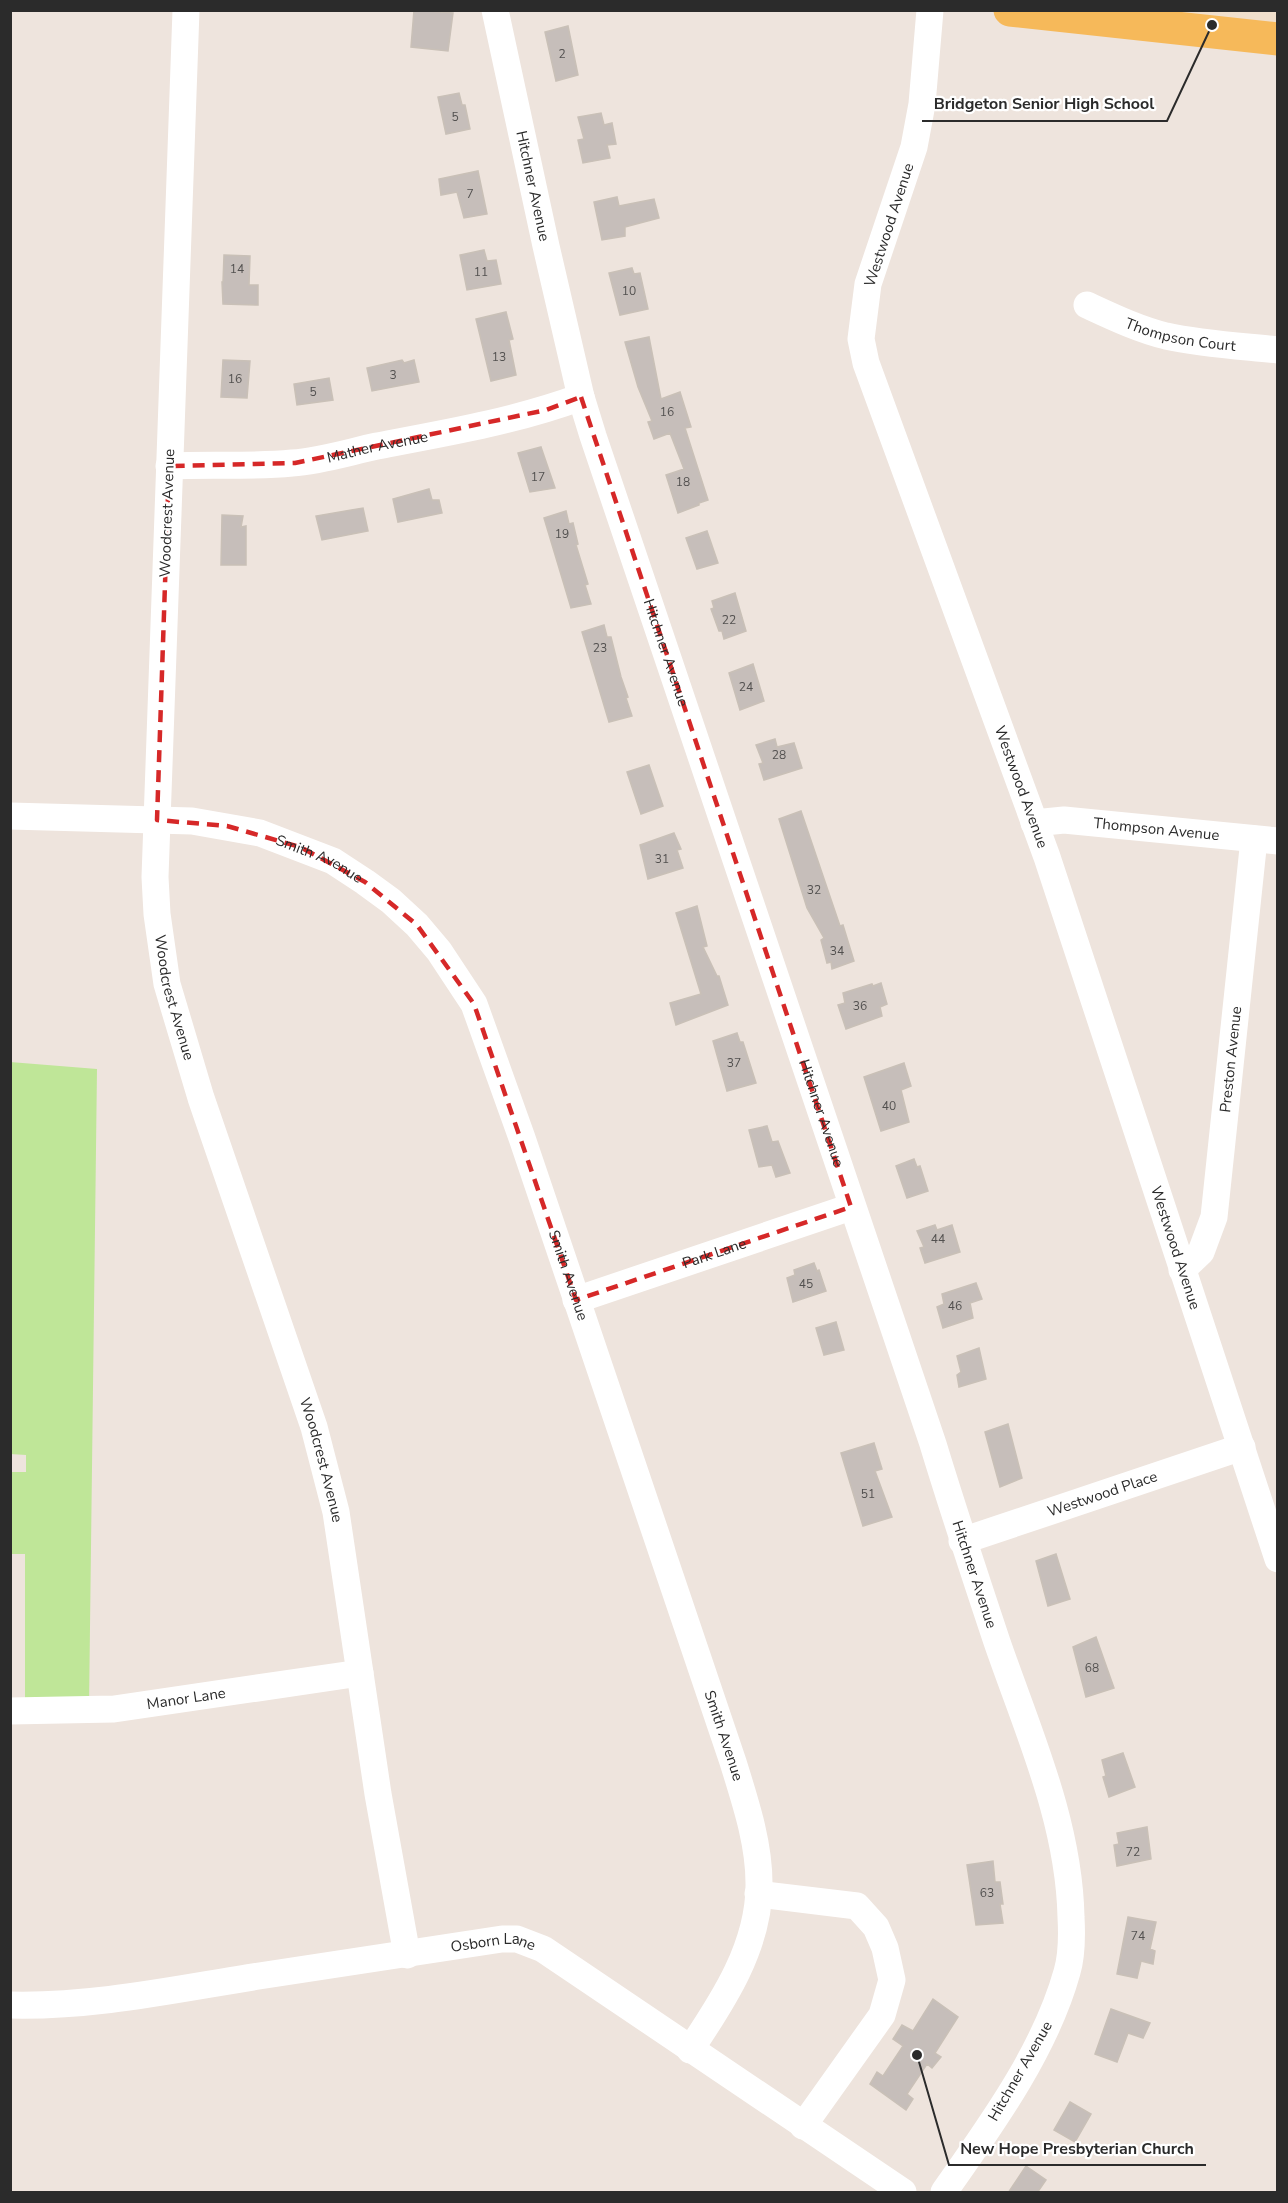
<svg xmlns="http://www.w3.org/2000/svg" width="1288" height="2203" viewBox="0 0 1288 2203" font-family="'Nunito Sans',sans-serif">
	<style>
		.education { fill: #f0dfcc }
		.green { fill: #bfe698 }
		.building { fill: #c6beba; stroke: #c9c0b7; stroke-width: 1.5 }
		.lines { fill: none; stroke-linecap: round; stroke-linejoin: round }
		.minor { stroke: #fff; stroke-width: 27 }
		.major { stroke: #f6b95a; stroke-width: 33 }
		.marked { fill: none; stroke: #d62828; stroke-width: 4.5; stroke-dasharray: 12 8; stroke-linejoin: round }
		.labels { text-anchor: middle; stroke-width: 4.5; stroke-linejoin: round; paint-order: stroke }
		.number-label { font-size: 12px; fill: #52504f }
		.street-label { font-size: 15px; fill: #2b2b2b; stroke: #fff }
		.leader { fill: none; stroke: #2b2b2b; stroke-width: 2 }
		.callout-dot { fill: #2b2b2b; stroke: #fff; stroke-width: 2 }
		.callout-label { font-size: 16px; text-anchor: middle; font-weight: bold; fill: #2b2b2b; stroke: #fff; stroke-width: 4.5; stroke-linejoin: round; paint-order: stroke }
	</style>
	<rect width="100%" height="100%" fill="#eee4dd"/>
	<path class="education" d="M1010,11H1277V39Z"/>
	<path class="green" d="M10,1062L97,1069L89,1707L25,1706V1554H10L11,1472H26V1455L10,1454Z"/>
	<path class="building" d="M414,10L453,13L448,51L411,47Z
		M568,26L578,75L556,81L545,32Z
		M459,93L462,105H465L470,129L446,134L438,97Z
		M601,113L604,125L612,123L616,144L607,145L610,158L583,163L578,140L584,139L578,117Z
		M478,171L487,214L464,218L457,192L441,195L439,179Z
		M617,197L619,206L654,199L659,218L625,227V236L602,240L594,202Z
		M484,250L487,261L496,260L501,284L467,290L460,255Z
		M224,255L250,256L249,285H258V305L223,304L222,282H223Z
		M632,268L634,274L640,273L648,309L620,315L609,273Z
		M506,312L513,339L509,340L516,375L491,381L476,319Z
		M649,337L661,399L680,392L691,427L685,428L708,500L699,503V505L678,513L666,475L684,469L670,433L654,439L648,422L652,421L638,387L625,342Z
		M223,360L250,361L247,398L221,397Z
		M402,360L404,363L414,360L419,382L372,391L367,368Z
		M329,378L333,400L297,405L294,384Z
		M541,447L555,488L530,492L518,453Z
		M429,489L432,500H439L442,513L398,522L393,499Z
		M363,508L368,531L322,540L316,516Z
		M566,511L569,524L573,523L578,544L576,545L588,584L585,585L591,604L571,608L544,518Z
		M222,515L243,516L241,527L246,526V565H221Z
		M707,531L718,563L697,569L686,538Z
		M735,593L746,631L724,639L722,631H719L711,609L714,608L712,601Z
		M604,625L607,637H611L621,677L628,697L626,698L632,716L609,722L582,632Z
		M753,664L764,701L740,710L729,673Z
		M775,739L777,747L794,743L802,768L764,780L759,764L763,763L756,745Z
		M649,765L663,806L641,814L627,772Z
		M801,811L840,926L843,925L854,961L832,969L831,962L827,963L821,940L824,938L807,908L779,819Z
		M674,833L681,849L677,850L683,868L648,879L640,845Z
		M697,906L707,946L703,947L717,976H719L728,1005L676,1025L670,1003L701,994L676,913Z
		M881,983L887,1004L880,1007L882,1016L846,1029L838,1005L845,1003L843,993L872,984L873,986Z
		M737,1033L740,1042H743L756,1083L727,1091L713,1041Z
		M904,1063L911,1086L901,1090L909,1122L881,1131L864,1077Z
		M767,1126L772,1142L778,1141L790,1173L776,1177L772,1165L759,1167L749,1130Z
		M914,1159L917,1167L920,1166L928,1191L907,1198L896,1166Z
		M935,1225L937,1230L952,1225L960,1252L925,1263L920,1248L924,1247L917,1231Z
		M814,1263L817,1271L819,1270L826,1291L793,1302L787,1278L795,1275L794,1270Z
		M976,1283L982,1299L970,1303L973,1318L943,1328L937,1307L944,1304L942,1294Z
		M836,1322L844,1350L824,1355L816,1328Z
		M979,1348L986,1379L959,1387L957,1375L961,1372L957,1356Z
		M1008,1424L1022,1478L1000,1487L985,1432Z
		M874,1443L882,1469L875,1471L892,1517L863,1526L841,1453Z
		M1056,1554L1070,1599L1048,1606L1036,1561Z
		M1096,1637L1114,1688L1086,1697L1073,1647Z
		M1123,1753L1135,1787L1109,1797L1103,1777L1106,1776L1102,1760Z
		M1147,1827L1151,1859L1117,1866L1114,1845L1119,1844L1117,1833Z
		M993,1861L995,1882H1000L1003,1904H1000L1003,1923L976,1925L967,1865Z
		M1128,1917L1156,1922L1150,1949L1155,1951L1153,1964L1141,1961L1137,1978L1117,1974Z
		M933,1999L958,2017L935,2053L941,2057L932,2068L927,2064L907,2094L913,2099L906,2110L870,2084L877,2072L883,2076L903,2046L893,2039L902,2025L913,2031Z
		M1111,2009L1150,2023L1143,2038L1128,2033L1117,2062L1095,2054Z
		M1070,2102L1091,2114L1075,2142L1054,2130Z
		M1026,2166L1046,2180L1037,2193H1008Z"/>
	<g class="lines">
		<g class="minor">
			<path id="s1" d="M186,10L155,877L157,914L167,984L201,1098L314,1427L336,1512L378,1794L407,1955"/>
			<path id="s2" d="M495,10L546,246L581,397L593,436L933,1444C953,1510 975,1576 997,1642C1028,1732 1069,1821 1071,1917C1072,1935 1072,1955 1067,1972C1045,2051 991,2125 944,2192"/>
			<path id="s3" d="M930,10L922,104L914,147L868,284L861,339L866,363L1047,857L1278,1559"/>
			<path id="s4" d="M1087,305C1113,317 1138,329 1166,336C1202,344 1240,346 1278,350"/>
			<path id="s5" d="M169,466C210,464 251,467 292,463C321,461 349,452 377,446C446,433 516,421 581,397"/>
			<path id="s6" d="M10,816L192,821L260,833L333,861L365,882L391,901L417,925L439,951L474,1004L522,1138L733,1762C745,1801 759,1842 759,1883C760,1945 723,2001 690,2050"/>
			<path id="s7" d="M1034,823L1064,820L1278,841"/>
			<path id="s8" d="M1182,1270L1201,1252L1214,1217L1254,839"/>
			<path id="s9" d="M576,1300L851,1207"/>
			<path id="s10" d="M962,1541L1242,1447"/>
			<path id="s11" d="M10,1711L114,1709L360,1673"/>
			<path d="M758,1894L857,1906L876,1927L885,1948L892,1980L882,2015L803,2126"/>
			<path id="s12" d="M10,2005C95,2007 176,1989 259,1976C340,1964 421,1952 502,1939H517L543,1949L903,2192"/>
		</g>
		<path class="major" d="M1010,10L1278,39"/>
	</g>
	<path class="marked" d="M581,397L851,1207L576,1300L474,1004L417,925L365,882L300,847L227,826L157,820L169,466L295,463L546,410Z"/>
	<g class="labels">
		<g class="number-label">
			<text x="562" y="58">2</text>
			<text x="455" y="121">5</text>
			<text x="470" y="198">7</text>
			<text x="237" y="273">14</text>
			<text x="481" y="276">11</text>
			<text x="629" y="295">10</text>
			<text x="499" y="361">13</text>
			<text x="393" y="379">3</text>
			<text x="235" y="383">16</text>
			<text x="313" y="396">5</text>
			<text x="667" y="416">16</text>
			<text x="538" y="481">17</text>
			<text x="683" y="486">18</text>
			<text x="562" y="538">19</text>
			<text x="729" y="624">22</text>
			<text x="600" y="652">23</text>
			<text x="746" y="691">24</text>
			<text x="779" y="759">28</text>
			<text x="662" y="863">31</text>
			<text x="814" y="894">32</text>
			<text x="837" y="955">34</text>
			<text x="860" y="1010">36</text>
			<text x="734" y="1067">37</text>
			<text x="889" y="1110">40</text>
			<text x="938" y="1243">44</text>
			<text x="806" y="1288">45</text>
			<text x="955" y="1310">46</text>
			<text x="868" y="1498">51</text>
			<text x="1092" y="1672">68</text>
			<text x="1133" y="1856">72</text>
			<text x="987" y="1897">63</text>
			<text x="1138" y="1940">74</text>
		</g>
		<g class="street-label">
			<text dy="5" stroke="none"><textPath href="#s2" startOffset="180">Hitchner Avenue</textPath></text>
			<text transform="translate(889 225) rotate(-72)" y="5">Westwood Avenue</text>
			<text dy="5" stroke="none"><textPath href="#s4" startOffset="99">Thompson Court</textPath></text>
			<text dy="5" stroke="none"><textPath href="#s5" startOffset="210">Mather Avenue</textPath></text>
			<text transform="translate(167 513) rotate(-88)" y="5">Woodcrest Avenue</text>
			<text dy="5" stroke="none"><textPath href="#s2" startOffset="666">Hitchner Avenue</textPath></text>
			<text dy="5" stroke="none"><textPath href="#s3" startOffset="814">Westwood Avenue</textPath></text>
			<text dy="5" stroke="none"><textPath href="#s7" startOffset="123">Thompson Avenue</textPath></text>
			<text dy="5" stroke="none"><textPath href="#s6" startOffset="316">Smith Avenue</textPath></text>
			<text dy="5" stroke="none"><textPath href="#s1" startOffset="990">Woodcrest Avenue</textPath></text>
			<text dy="5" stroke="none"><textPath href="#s8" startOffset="222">Preston Avenue</textPath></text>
			<text dy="5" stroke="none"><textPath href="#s2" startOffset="1152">Hitchner Avenue</textPath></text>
			<text dy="5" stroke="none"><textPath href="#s3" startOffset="1300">Westwood Avenue</textPath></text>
			<text dy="5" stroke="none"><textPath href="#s9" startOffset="146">Park Lane</textPath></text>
			<text dy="5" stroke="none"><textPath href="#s6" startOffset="820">Smith Avenue</textPath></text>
			<text dy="5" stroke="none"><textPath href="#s1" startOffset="1476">Woodcrest Avenue</textPath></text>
			<text dy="5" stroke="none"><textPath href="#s10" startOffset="148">Westwood Place</textPath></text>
			<text dy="5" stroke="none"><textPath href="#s2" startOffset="1638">Hitchner Avenue</textPath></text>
			<text dy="5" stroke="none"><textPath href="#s11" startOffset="177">Manor Lane</textPath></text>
			<text dy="5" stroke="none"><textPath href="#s6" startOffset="1306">Smith Avenue</textPath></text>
			<text dy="5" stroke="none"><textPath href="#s12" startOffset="488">Osborn Lane</textPath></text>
			<text transform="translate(1020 2071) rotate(-60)" y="5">Hitchner Avenue</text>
		</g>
	</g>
	<path class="leader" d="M1212 25L1167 121H922M917 2055L949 2165H1206"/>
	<g class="callout-dot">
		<circle cx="1212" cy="25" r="6"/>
		<circle cx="917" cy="2055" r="6"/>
	</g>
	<g class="callout-label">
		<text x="1044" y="109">Bridgeton Senior High School</text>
		<text x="1077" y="2154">New Hope Presbyterian Church</text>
	</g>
	<rect width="1288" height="2203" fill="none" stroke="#2b2b2b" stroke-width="24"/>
</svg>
